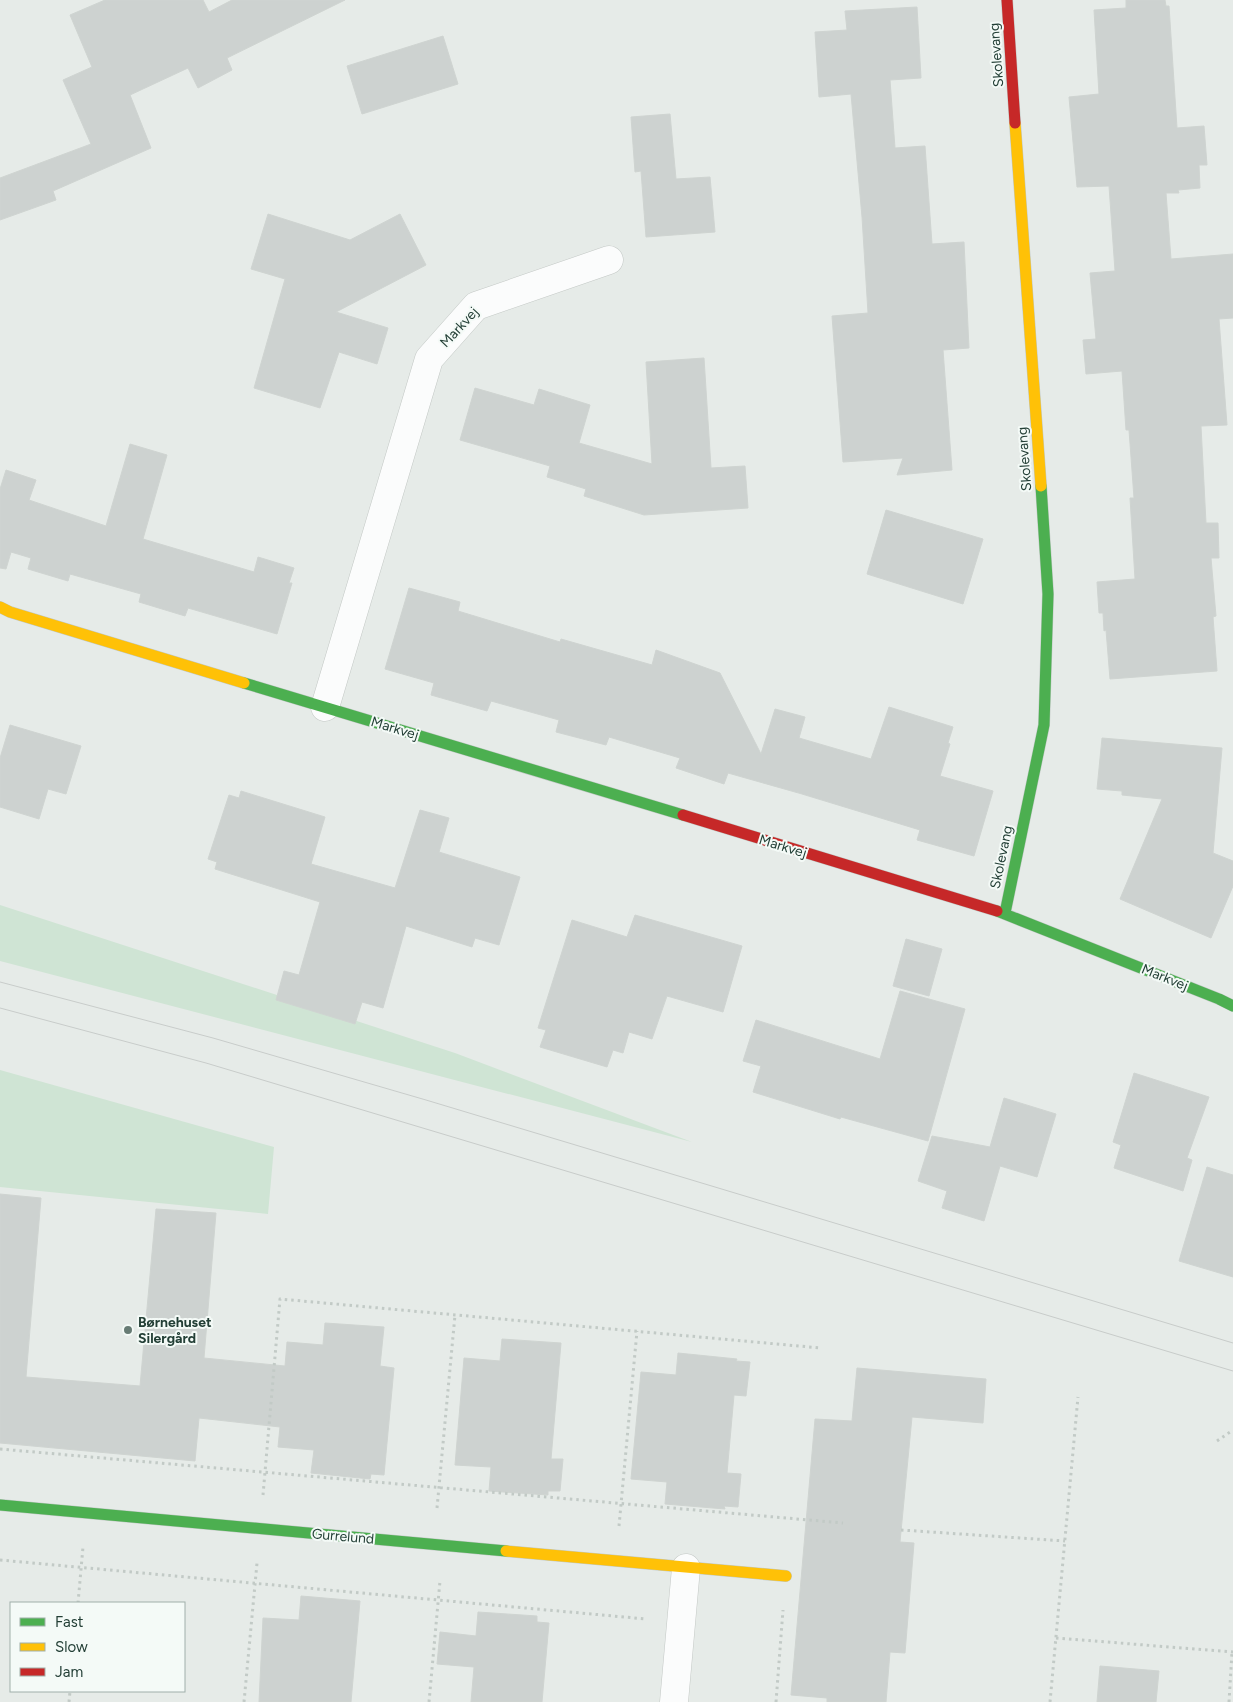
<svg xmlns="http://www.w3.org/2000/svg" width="1233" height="1702" viewBox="0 0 1233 1702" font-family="Figtree,sans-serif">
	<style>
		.green { fill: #cfe4d4 }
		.building { fill: #cdd2d0; stroke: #cfd4d1 }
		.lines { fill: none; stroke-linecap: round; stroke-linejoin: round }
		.street-casing { stroke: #c3c8c5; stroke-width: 29 }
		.fast-casing { stroke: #c1c9c5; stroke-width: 12 }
		.slow-casing { stroke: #c1c9c5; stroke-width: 12 }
		.jam-casing { stroke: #c1c9c5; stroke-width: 12 }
		.path { stroke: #c2cac6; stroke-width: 3; stroke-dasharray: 2.5 4; stroke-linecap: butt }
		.street { stroke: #fbfcfc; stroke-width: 28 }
		.fast { stroke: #4caf50; stroke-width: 11 }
		.slow { stroke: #ffc107; stroke-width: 11 }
		.jam { stroke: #c62828; stroke-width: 11 }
		.tram { stroke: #c8ccca; stroke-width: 1 }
		.poi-dot { fill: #677b74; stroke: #f4faf7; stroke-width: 2 }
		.labels { text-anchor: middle; stroke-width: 4; stroke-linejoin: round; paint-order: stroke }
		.street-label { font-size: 14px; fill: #233f36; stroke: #f4faf7 }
		.poi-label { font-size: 14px; font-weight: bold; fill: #233f36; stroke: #f4faf7; text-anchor: start }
	</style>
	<rect width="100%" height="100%" fill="#e6ebe8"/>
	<path class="green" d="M0,905L455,1053L692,1142L0,961Z
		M0,1070L274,1147L268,1214L0,1187Z"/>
	<path class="building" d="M105,0H203L209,12L232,0H345L227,58L232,70L198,88L188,68L130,95L151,148L53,191L56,200L0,220V178L91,144L63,80L92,67L70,15Z
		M1126,0H1165L1166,6H1169L1177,128L1204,126L1207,165H1199L1200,188L1178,190L1179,193H1166L1171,259L1233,254V318L1219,319L1227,425L1201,426L1206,523H1218L1219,558H1211L1216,616L1213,617L1217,671L1110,679L1106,630L1104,631L1103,613H1099L1097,582L1135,579L1130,498H1134L1129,430H1126L1122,371L1086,374L1083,340L1096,339L1090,273L1115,271L1109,186L1077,187L1069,97L1099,94L1094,10L1126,8Z
		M917,7L921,78L890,80L895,148L925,146L932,244L964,242L969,348L943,350L952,470L897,475L903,458L843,462L832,316L868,313L862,217L851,94L819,97L815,32L847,30L845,11Z
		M443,36L458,84L362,114L347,66Z
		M670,114L676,179L710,177L715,232L646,237L641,171L635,172L631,117Z
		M268,214L350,240L400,214L426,265L336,312L388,328L377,364L339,352L320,408L254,388L285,279L251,269Z
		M704,358L711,468L745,466L748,508L644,515L584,496L586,489L547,477L550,466L460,440L475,388L534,405L539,389L590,405L579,443L652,464L646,362Z
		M130,444L167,455L143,539L254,572L258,557L294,568L289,583H292L277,634L188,608L185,616L139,602L141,594L70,574L68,581L28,569L31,558L11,552L6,569L0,568V489L6,470L36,480L29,500L106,526Z
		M886,510L983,539L963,604L867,574Z
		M409,588L460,602L458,611L560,642L561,639L652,665L656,650L720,673L761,754L775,709L805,717L799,738L871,759L889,707L953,727L948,743L950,744L940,776L993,791L974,856L917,840L920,830L802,794L728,773L724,784L676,768L680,758L609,737L606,745L556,732L559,720L491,701L487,711L431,695L434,683L385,669Z
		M10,725L81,746L66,794L48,789L39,819L0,807V758Z
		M1102,738L1222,748L1213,853L1233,861V886L1211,938L1120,899L1162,799L1122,795V791L1097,789Z
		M241,791L325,817L311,864L395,888L420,810L449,818L439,852L520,877L499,945L475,938L472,947L406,926L383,1008L362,1002L355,1024L276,1000L284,971L299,975L320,902L215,869L217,862L208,859L229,795L239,798Z
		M635,915L742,946L723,1012L667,996L652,1039L629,1032L623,1053L613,1050L607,1067L540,1047L546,1030L538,1028L572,920L627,937Z
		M906,939L942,949L929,996L893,986Z
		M900,991L965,1009L928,1141L841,1117L840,1119L753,1092L761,1066L743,1061L756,1020L880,1059Z
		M1134,1073L1209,1097L1187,1158L1192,1160L1183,1191L1114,1168L1121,1145L1113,1142Z
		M1004,1098L1056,1114L1037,1177L1000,1166L984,1221L942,1208L947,1191L918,1181L932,1136L990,1147Z
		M1207,1167L1233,1175V1277L1179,1261Z
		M0,1194L41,1198L26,1377L140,1386L156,1209L216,1213L204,1358L285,1366L287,1342L323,1345L325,1323L384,1327L380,1366L394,1368L384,1475L371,1474L370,1479L311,1473L314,1450L278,1447L280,1427L199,1418L195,1461L0,1443Z
		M502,1339L561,1343L551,1459H563L560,1491H548V1495L489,1491L491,1467L455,1465L464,1358L500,1361Z
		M678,1353L737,1359L736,1361L750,1362L746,1396L734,1395L727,1473L741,1474L738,1507L724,1506L725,1509L665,1504L667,1482L631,1479L641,1372L676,1375Z
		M857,1368L986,1379L983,1423L912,1417L900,1542L914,1543L905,1653L890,1652L886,1702H827V1698L791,1695L815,1419L852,1421Z
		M301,1596L360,1601L351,1702H259L263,1618L299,1620Z
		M478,1612L537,1616V1622L549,1623L542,1702H471L474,1667L437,1664L440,1632L476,1636Z
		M1100,1666L1159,1671L1156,1702H1097Z"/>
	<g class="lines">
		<g class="street-casing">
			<path id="street" d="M325,707L429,359L476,306L609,260
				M674,1702L686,1568"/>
		</g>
		<g class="fast-casing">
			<path id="fast" d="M244,683L683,815
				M997,911L1219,999L1233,1006
				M1005,913L1044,725L1048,594L1041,486
				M0,1505L506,1551"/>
		</g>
		<g class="slow-casing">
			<path id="slow" d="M1015,123L1041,486
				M0,607L10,612L244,683
				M506,1551L786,1576"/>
		</g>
		<g class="jam-casing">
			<path id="jam" d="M1007,0L1015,123
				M683,815L997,911"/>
		</g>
		<path class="path" d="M1217,1441L1233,1430
			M0,1449L843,1523
			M263,1495L280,1299L821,1348
			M437,1508L455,1315
			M619,1526L637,1331
			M901,1530L1065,1541
			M0,1560L646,1619
			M78,1603L83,1547
			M1056,1638L1233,1652
			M69,1702L70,1691
			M244,1702L257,1563
			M429,1702L440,1581
			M776,1702L783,1610
			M1050,1702L1078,1397
			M1229,1702L1232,1652"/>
		<use href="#street" class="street"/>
		<use href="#fast" class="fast"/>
		<use href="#slow" class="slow"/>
		<use href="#jam" class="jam"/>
		<path class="tram" d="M0,982L213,1038L426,1100L1233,1343
			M0,1008L206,1063L1233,1371"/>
	</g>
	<circle class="poi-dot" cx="128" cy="1330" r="5"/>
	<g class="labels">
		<g class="street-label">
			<text transform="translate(996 55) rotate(-94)" y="5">Skolevang</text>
			<text transform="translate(459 327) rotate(-47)" y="5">Markvej</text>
			<text transform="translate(1024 459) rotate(-94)" y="5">Skolevang</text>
			<text transform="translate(395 728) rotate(17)" y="5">Markvej</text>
			<text transform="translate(783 846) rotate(17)" y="5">Markvej</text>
			<text transform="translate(1001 857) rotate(-78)" y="5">Skolevang</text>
			<text transform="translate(1165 977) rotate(22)" y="5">Markvej</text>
			<text transform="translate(343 1536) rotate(5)" y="5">Gurrelund</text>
		</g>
		<g class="poi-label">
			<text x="138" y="1327">Børnehuset<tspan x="138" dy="16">Silergård</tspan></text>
		</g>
	</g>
	<rect x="10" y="1602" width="175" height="90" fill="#f4faf7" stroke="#a0afaa"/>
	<rect x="20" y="1618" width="25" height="8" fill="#4caf50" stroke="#a0afaa"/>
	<text x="55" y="1627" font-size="15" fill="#233f36">Fast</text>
	<rect x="20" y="1643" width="25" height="8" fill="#ffc107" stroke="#a0afaa"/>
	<text x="55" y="1652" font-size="15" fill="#233f36">Slow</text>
	<rect x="20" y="1668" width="25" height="8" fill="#c62828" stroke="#a0afaa"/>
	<text x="55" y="1677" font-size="15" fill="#233f36">Jam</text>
</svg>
